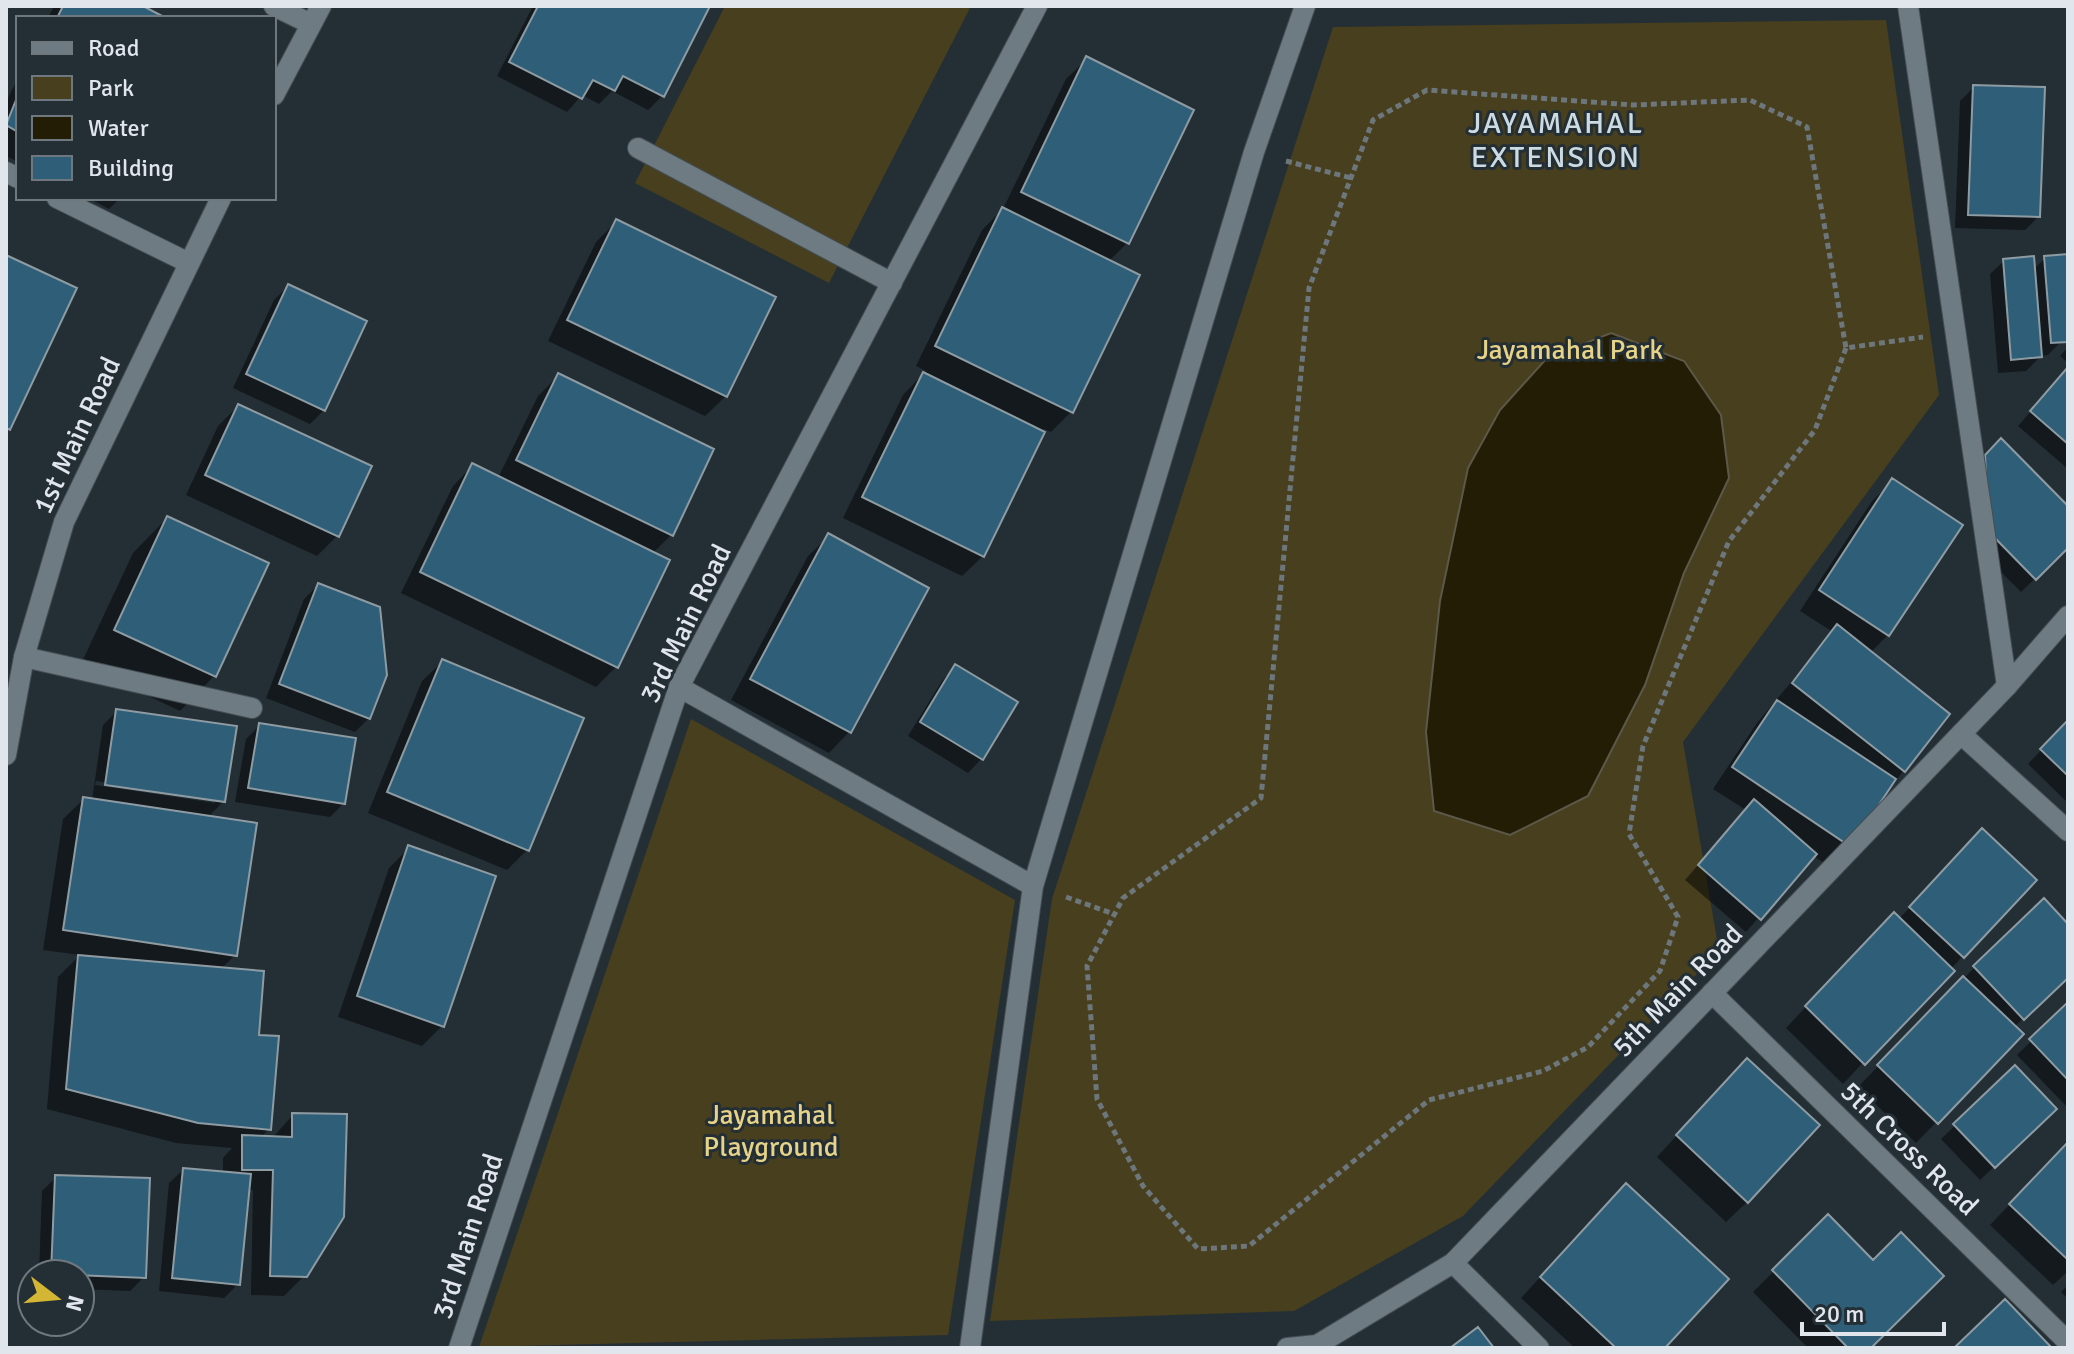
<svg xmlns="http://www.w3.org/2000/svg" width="2074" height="1354" viewBox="0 0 2074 1354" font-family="Signika,sans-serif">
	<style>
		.green { fill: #473f1e }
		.water { fill: #231d05; stroke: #5c594a; stroke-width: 2 }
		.shadow { fill: #0007; fill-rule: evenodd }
		.building { fill: #2f5f78; stroke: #8e9ba3; stroke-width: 2 }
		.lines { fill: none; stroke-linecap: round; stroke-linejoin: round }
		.service-casing { stroke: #444d53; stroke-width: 22 }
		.minor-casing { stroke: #444d53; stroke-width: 22 }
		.tertiary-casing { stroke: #444d53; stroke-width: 22 }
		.path { stroke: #6d767b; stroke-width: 5; stroke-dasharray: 6 4; stroke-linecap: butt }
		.service { stroke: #6e7b82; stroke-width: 20 }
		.minor { stroke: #6e7b82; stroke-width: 20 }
		.tertiary { stroke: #6e7b82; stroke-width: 20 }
		.labels { text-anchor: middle; stroke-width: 6; stroke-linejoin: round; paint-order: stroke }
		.park-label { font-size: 28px; fill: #e6d388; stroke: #242f35 }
		.street-label { font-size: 28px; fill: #e0e6eb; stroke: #242f35 }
		.neighbourhood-label { font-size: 30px; letter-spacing: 2px; fill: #ccdae2; stroke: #242f35 }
	</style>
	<rect width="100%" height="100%" fill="#242f35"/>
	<path class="green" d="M725,6H971L829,283L635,183Z
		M1886,20L1939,395L1683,742L1719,951L1463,1216L1294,1311L990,1321L1052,899L1333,27Z
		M691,719L1015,900L948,1335L479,1347Z"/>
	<path class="water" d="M1611,333L1684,361L1721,415L1729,478L1684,573L1645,685L1588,796L1510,835L1434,811L1426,732L1440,601L1468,468L1500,410L1547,358Z"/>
	<path class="shadow" d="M54,6H138L162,18H48Z
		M533,6H708L662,96L648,110L612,91L599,104L582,95L567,112L497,76Z
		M1087,59L1127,243L1109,261L1071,412L1051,432L1044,429L983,556L962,576L843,518L903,395L926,371L916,366L982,230L1003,209L1066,79Z
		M18,78V162L6,156V102Z
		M1974,87L2038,217L2025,230L1955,228L1960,101Z
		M88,198H120L109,209Z
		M616,222L726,396L705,416L548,341L596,242Z
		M2068,256V334L2048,355L2041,356L2026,371L1998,373L1990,274L2004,261L2033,270L2045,258Z
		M288,286L324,410L310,424L233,388L274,300Z
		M2068,347V363L2060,356Z
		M2068,369V469L2018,426Z
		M558,376L711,450L671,535L653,553L616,667L596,687L401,593L453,486L473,465L498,478L538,396Z
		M238,406L337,536L317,556L186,495L218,426Z
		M2001,441L2068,509V546L2021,592L1976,547L1972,470Z
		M1893,481L1888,635L1870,653L1904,770L1829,866L1813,856L1746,932L1685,880L1746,810L1713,789L1757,723L1833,632L1800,611L1872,501Z
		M167,518L266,564L214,676L180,711L81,664L133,553Z
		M829,536L926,588L849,732L829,753L731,700L808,556Z
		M318,585L369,718L355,732L266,698L304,599Z
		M443,661L527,850L507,870L368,813L422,681Z
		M955,667L981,759L968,773L908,736L942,681Z
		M117,711L224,801L208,817L235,955L221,969L257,1036L269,1129L260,1138H272L293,1115L305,1275L284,1296L251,1295L253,1190H247L238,1284L224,1298L159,1291L169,1183L183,1170L223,1173V1158L232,1148L176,1143L47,1109L58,977L80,955L43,950L63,819L84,799L92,800L103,725ZM96,781L215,799V803L95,785Z
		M2068,722V803L2028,764Z
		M260,725L344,803L330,817L235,802L246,739Z
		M1968,844L2034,880L1843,1084L1786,1028L1874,935L1899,919Z
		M409,848L442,1026L422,1046L338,1017L389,868Z
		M2068,927V976L2014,1027L2021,1034L1916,1143L1858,1087L1975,967Z
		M2068,1005V1106L2067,1107L2017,1055Z
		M2015,1068L2054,1109L1980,1180L1941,1139Z
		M1727,1081L1747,1202L1726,1222L1657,1157Z
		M2068,1144V1271L2053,1285L1990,1225Z
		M56,1177L144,1277L130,1291L80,1289V1274H39L42,1191Z
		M1606,1206L1662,1348H1575L1521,1298Z
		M1828,1217L1868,1348H1808L1753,1292Z
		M2068,1285V1299L2061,1292Z"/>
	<path class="building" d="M63,6H143L166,18H57Z
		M538,6H710L664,97L623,76L615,91L593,80L582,99L509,62Z
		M1086,56L1194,110L1129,244L1021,192Z
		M1973,85L2045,87L2040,217L1968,215Z
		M18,95V132L6,125Z
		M1002,207L1140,275L1073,413L935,346Z
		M616,219L776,297L727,397L567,320Z
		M2068,254L2067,342L2051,343L2044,256Z
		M6,255L77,288L10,430L6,428Z
		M2034,256L2042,357L2011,360L2003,259Z
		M288,284L367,321L325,411L246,374Z
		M2068,367V444L2030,411Z
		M923,372L1045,432L984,557L862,497Z
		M558,373L714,449L673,536L516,460Z
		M238,404L372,466L339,537L205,475Z
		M2001,438L2068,506V548L2036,580L1989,532L1985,455Z
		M472,463L670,560L618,668L420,572Z
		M1892,478L1963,525L1889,636L1819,590Z
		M167,516L269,563L216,677L114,630Z
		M828,533L929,588L851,733L750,679Z
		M318,583L380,607L387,675L370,719L279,684Z
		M1837,624L1950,714L1905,772L1792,683Z
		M442,659L584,718L529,851L387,792Z
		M955,664L1018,702L983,760L920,722Z
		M1777,700L1896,779L1851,847L1732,767Z
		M116,709L237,726L225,802L105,785Z
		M2068,720V776L2040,749Z
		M259,723L356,738L345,804L248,788Z
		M83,797L257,823L237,956L63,930Z
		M1754,799L1817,854L1761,920L1698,865Z
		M1982,828L2037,880L1964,958L1909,907Z
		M408,845L496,876L444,1027L357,996Z
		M2044,898L2068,924V978L2024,1020L1973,966Z
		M1894,912L1955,971L1865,1065L1805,1006Z
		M78,955L264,971L259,1035L279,1036L271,1130L198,1123L66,1089Z
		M1963,976L2024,1034L1938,1124L1877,1065Z
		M2068,1002V1080L2029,1039Z
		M1747,1058L1820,1125L1748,1203L1676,1135Z
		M2015,1065L2057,1109L1995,1168L1953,1124Z
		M292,1113L347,1114L344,1217L307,1277L270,1276L273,1170H242V1135L292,1137Z
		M2068,1142V1260L2009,1204Z
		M183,1168L251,1174L240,1285L172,1278Z
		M55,1175L150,1178L146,1278L51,1274Z
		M1626,1183L1729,1279L1665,1348H1616L1540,1277Z
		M1828,1214L1873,1260L1901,1232L1944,1276L1871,1348H1848L1772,1270Z
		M2005,1299L2052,1348H1954Z
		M1478,1327L1494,1348H1450Z"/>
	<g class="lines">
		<g class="service-casing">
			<path id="service" d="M24,657L252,708"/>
		</g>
		<g class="minor-casing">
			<path id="minor" d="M274,6L311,24
				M1908,6L2007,686
				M638,148L892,283
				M6,172L18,178
				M57,198L187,262
				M679,687L1033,886
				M1961,734L2068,831
				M1712,993L2068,1342
				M1453,1263L1539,1348
				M459,1348L679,687L1037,6
				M970,1348L1033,886L1254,152L1305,6"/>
		</g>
		<g class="tertiary-casing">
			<path id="tertiary" d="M274,95L321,6
				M6,755L24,657L64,522L221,198
				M1287,1348L1317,1345L1453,1263L2007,686L2068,616"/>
		</g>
		<path class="path" d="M1286,161L1351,178
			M1846,348L1815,430L1729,541L1643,746L1629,834L1678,917L1660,971L1588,1047L1543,1071L1429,1100L1249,1246L1198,1249L1143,1186L1097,1099L1087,966L1123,898L1261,798L1309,288L1373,120L1427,90L1633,105L1750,100L1807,127L1846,348L1923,337
			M1066,897L1114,914"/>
		<use href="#service" class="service"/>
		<use href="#minor" class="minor"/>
		<use href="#tertiary" class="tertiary"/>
	</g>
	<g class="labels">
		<g class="park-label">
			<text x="1570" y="359">Jayamahal Park</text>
			<text x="771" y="1124">Jayamahal<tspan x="771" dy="32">Playground</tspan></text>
		</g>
		<g class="street-label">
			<text transform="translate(76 435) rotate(-65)" y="10">1st Main Road</text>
			<text transform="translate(685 623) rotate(-64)" y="10">3rd Main Road</text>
			<text transform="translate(1677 990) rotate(-46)" y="10">5th Main Road</text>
			<text transform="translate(1910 1148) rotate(44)" y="10">5th Cross Road</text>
			<text transform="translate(467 1236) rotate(-72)" y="10">3rd Main Road</text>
		</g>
		<g class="neighbourhood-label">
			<text x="1556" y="133">JAYAMAHAL<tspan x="1556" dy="34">EXTENSION</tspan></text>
		</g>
	</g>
	<rect width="2074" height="1354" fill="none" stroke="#e0e6eb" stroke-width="16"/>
	<rect x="16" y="16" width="260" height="184" fill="#242f35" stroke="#6f787e" stroke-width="2"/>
	<rect x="32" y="42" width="40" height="12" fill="#6e7b82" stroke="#6f787e" stroke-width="2"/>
	<text x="88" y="56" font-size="24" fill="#e0e6eb">Road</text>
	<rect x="32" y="76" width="40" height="24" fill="#473f1e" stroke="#6f787e" stroke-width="2"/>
	<text x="88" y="96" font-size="24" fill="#e0e6eb">Park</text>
	<rect x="32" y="116" width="40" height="24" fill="#231d05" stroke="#6f787e" stroke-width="2"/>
	<text x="88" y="136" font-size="24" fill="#e0e6eb">Water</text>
	<rect x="32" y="156" width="40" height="24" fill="#2f5f78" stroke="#6f787e" stroke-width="2"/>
	<text x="88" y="176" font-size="24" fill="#e0e6eb">Building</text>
	<g transform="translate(56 1298) rotate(106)"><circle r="38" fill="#242f35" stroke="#6f787e" stroke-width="2"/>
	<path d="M0-6L14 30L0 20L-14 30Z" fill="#d4b635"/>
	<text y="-12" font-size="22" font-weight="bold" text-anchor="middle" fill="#e0e6eb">N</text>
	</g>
	<path d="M1802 1322v12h142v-12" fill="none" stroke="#e0e6eb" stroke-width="4"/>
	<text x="1814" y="1322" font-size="24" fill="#e0e6eb" stroke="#242f35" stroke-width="6" paint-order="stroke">20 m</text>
</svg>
